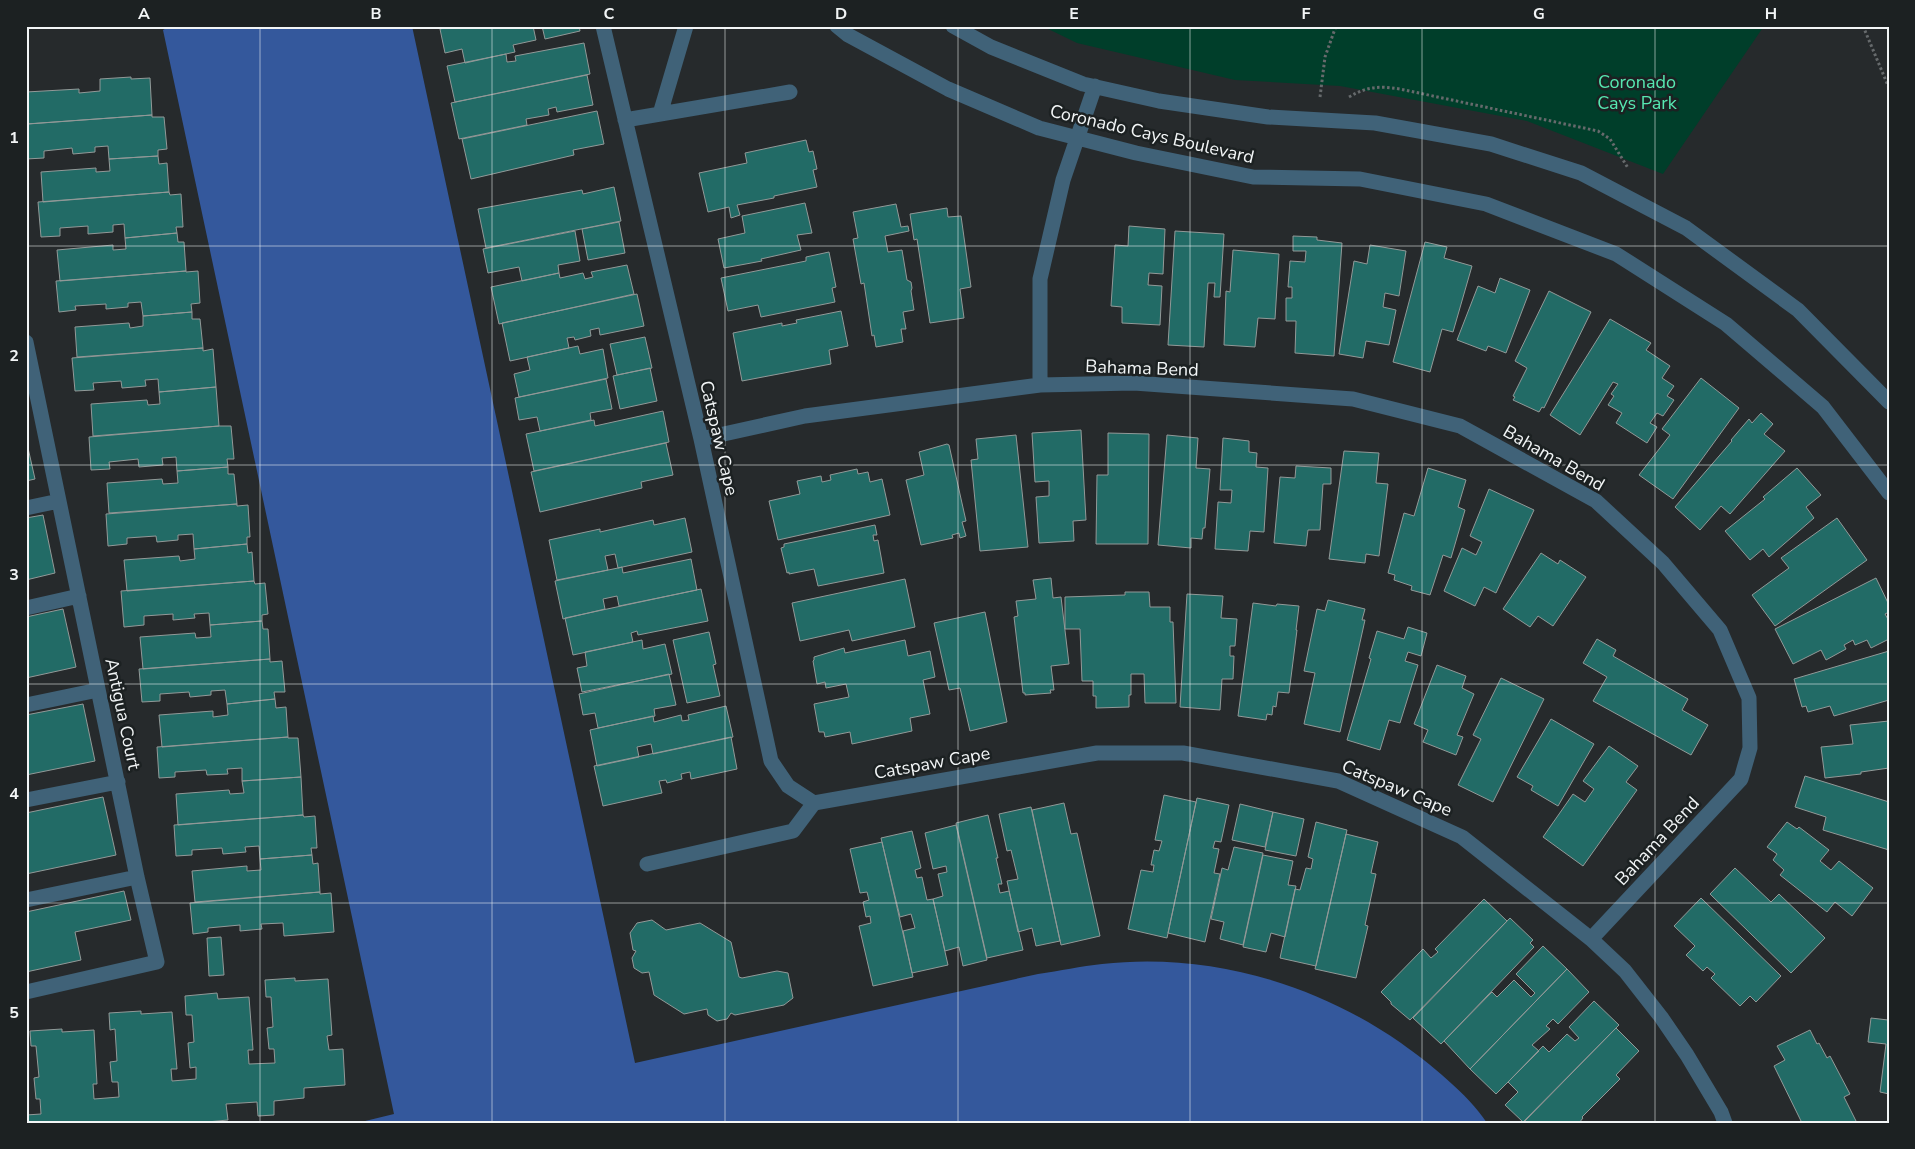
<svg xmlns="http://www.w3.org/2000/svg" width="1915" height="1149" viewBox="0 0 1915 1149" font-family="'Nunito Sans',sans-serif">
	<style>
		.green { fill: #003e2a }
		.water { fill: #34589c }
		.building { fill: #226b66; stroke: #929998 }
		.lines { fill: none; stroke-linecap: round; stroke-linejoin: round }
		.path { stroke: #666a6c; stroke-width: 3; stroke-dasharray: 2.5 2.5; stroke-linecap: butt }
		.minor { stroke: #406278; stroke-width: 15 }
		.grid { fill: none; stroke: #f2f5f6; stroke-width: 1; stroke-opacity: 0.55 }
		.labels { text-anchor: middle; stroke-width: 5; stroke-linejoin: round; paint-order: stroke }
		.park-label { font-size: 18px; fill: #56e8b1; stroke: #1c2122 }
		.street-label { font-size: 18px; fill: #f2f5f6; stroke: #1c2122 }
		.neatline { fill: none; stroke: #f2f5f6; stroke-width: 2 }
		.grid-label { font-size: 16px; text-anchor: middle; font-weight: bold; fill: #f2f5f6 }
	</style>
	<rect width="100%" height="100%" fill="#262a2c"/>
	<path class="green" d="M1042,26H1764L1663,174L1527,121L1340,86L1235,80L1077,43Z"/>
	<path class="water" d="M170,26H412L635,1063L1038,974C1060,971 1081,966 1102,964C1207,952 1315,983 1401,1043C1429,1063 1468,1094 1487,1123H357L394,1114L163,30Z"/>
	<path class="building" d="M454,26H533L536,40L513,45L515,52L465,63L462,49L445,53L440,29Z
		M542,26H579L580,31L545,39Z
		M584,43L590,74L455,102L447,66L506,54L507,62L516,61L515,56Z
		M587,75L593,105L557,112L556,107L548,109L549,115L526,119L527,125L459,139L451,103Z
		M131,77V79L150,78L152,115L28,124L26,92L79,89V93L100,91V79Z
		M597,111L604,144L573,150L574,155L471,179L462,139Z
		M152,115V117H164L167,149L158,150V156L109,159L108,146L95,147V152L73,154L72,148L44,151V158L26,159V124Z
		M806,140L809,152L813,151L817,169L813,170L817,187L774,196V198L737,205L740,215L731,218L729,207L708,212L699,173L747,163L745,153Z
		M158,156L159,164L167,163L169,192L43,202L41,172L96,168V172L110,171L109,159Z
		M614,187L621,221L486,248L478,209L582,190L583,194Z
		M169,192L170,195L181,194L183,227H176L177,233L125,238L124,224L113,225V232L88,234V226L60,228V236L41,237L38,202Z
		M805,203L812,233L797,235L801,250L761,259L762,261L724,268L718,239L745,233L742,216Z
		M896,204L901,227L908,226L909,231L885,236L888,252L902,250L907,280L911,282L912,288L911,291L914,310L903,312L906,329H901L903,342L876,347L874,335L872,336L864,283L861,284L853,239L858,238L853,212Z
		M947,208L948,217L961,216L971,287L960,289L964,318L930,323L917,239L914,240L910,214Z
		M619,222L625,253L588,260L582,229Z
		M1129,226L1165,229L1163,274L1149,273L1148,285L1162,286L1160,325L1122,323V307L1111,306L1115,245L1128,246Z
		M575,231L580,261L558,265L559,273L522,281L519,267L488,273L483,249Z
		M1175,231L1224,234L1220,297H1214L1215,283H1208L1204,347L1168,345Z
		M177,233L178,242H184L186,271L60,281L57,250L113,245V250L126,249L125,238Z
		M1293,236L1317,237V240L1342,243L1334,356L1295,353L1296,321H1286V298H1292V287H1288L1290,261L1305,262L1306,251H1293Z
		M1425,242L1447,247L1444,258L1472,266L1453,332L1442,329L1430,372L1393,362Z
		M1370,245L1406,251L1399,296L1385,293L1383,307L1396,310L1389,345L1366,341L1363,358L1339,354L1354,261L1367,264Z
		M1233,250L1279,254L1275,319L1258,318L1255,347L1224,345L1226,291L1230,292Z
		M829,252L836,287L832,288L835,302L761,317L758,305L728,311L721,278L806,261V257Z
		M627,265L634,294L499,324L491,287L559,273L560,278L583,273L585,279L593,277L591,272Z
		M186,271V272L198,271L200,303L191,304L192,312L143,316L141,302L128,303V307L106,309V304L75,306L76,310L59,312L56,281Z
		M1500,278L1530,290L1506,353L1488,346L1486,351L1457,340L1478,286L1495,293Z
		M1549,291L1591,312L1544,408L1542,407L1539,412L1513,400L1515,397L1513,396L1527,368L1515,361Z
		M637,294L644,326L600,335L599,328L590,330L591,336L575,340L574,337L567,338L569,348L510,361L502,323Z
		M841,311L848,346L829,350L831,364L742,381L733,333L782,323V326L797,323L796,320Z
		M192,312V319H200L203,348L77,357L75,327L129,323L130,328L143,326V316Z
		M1610,319L1651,343L1646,350L1670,366L1662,378L1674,386L1667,396L1674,400L1663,416L1657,413L1650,423L1657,427L1647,443L1616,423L1622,413L1608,405L1614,396L1611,394L1618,384L1613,382L1580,435L1550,415Z
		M645,337L652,368L617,375L610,344Z
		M578,346L580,354L603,349L608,378L519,397L514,374L530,370L527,357Z
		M203,348V351L213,349L216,387L159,392L158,379L145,380L146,386L122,388L121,381L93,383L94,390L75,391L72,358Z
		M650,368L657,401L620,409L613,376Z
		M1701,378L1739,408L1673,499L1639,475L1670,435L1662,429Z
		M606,379L612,409L590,413L591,420L540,431L537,417L519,420L515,398Z
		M216,387L219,426L93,436L91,404L147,400L148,405L160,404L159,392Z
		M663,411L669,442L534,471L526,434L594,420L595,426Z
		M1761,413L1773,424L1764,434L1785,451L1730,514L1721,506L1700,530L1675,507L1732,441L1731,440L1749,419L1752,423Z
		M219,426H231L234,459H227L228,467L177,471L176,457L162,458L163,465L139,467L138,459L109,462L110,469L91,470L89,437Z
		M1081,430L1086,520L1073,521L1074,541L1039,543L1036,497L1049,496V481L1035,482L1032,433Z
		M1108,433L1149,434L1148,544H1096L1097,475H1108Z
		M1016,435L1028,547L980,551L971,460L978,459L976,439Z
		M1167,435L1198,438L1196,468L1210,469L1205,528H1203L1202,539L1191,538V548L1158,545Z
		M1223,438L1249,441V452L1257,453L1256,467L1268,468L1264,532L1250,531L1248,551L1215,549L1218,502L1231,503L1232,490H1220Z
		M26,439L35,479L26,481Z
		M666,443L673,475L641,482L642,488L540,512L531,472Z
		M947,444L949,445L966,521L962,522L966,536L960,538L959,533L952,535L953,538L921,545L906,480L924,475L919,452Z
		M1344,451L1379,453L1376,483L1388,484L1379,556L1366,554L1365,563L1329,559Z
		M1296,466L1331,468V484H1323L1320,530H1308L1306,546L1274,543L1280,477L1295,478Z
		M228,467V474H234L237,504L109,513L107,483L162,479L163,484L178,483L177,471Z
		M1428,468L1466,480L1458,507L1465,510L1451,558L1443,555L1430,595L1411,590L1412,586L1394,580L1395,575L1388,573L1404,513L1414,516Z
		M1797,468L1821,495L1806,507L1814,518L1769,557L1763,549L1750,560L1725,531L1765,499L1763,497Z
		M857,469L858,474L868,472L870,482L882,479L890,515L778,540L769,501L800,494L797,481L821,476L822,482L831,480L830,475Z
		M1489,489L1534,510L1496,593L1484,587L1475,606L1444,591L1462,548L1476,555L1482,542L1470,536Z
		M237,504V506L248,505L250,537H247V544L194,549L193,534L178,535V540L157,542L156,536L127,538V544L108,546L106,514Z
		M43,515L55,573L26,580V518Z
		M685,518L692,552L618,568L615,554L605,556L608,570L557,580L549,540L600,529V532L653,520L654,525Z
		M1837,518L1867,560L1775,626L1752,595L1789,568L1781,558Z
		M875,525L877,535H873L874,541L878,540L884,573L818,586L814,569L789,574V572L787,573L781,548L784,547V544Z
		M247,544L248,553L252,552L254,581L127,591L124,560L179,556L180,561L195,559L194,549Z
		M1541,553L1558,564L1560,560L1586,577L1553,626L1538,616L1530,627L1503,609Z
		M691,559L697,590L619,606L617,596L603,599L605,609L563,619L555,581L618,568L622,567L623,573Z
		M1051,578L1053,598L1061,597L1069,664L1051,666L1054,690H1050L1051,693L1025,695V693H1023L1014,617L1018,616L1016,601L1036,599L1033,580Z
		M1876,578L1889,605V612L1885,614L1889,621V639L1871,648L1867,640L1855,645L1853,640L1844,645L1846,649L1826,660L1821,650L1793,664L1775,629Z
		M905,579L915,627L852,641L849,630L800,641L792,603Z
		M254,581L255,584L265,583L268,614L262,615V621L210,625L209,613L194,614L195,618L173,620V614L144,616V625L124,627L121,591Z
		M701,589L708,621L638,635L637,631L631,633L633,642L573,655L565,618Z
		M1125,592H1149L1150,607H1170V622H1173L1176,703H1145L1144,674H1131V695H1129V707L1096,708V696H1093V681H1082L1080,629H1065V597L1125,595Z
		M1187,594L1223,596L1221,618L1237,619L1235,646H1230V656H1234L1233,679H1222L1220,710L1180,707Z
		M1328,600L1365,609L1362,620H1365L1340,732L1304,724L1315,673L1304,671L1317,609L1325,611Z
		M1253,603L1276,606L1277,604L1299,606L1296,630H1297L1289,693L1278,692L1276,707L1273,706L1272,715L1267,714L1266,720L1238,716Z
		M63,609L76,667L26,678V617Z
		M985,612L1007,722L970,731L960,688L949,690L934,623Z
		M262,621L263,629H268L270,659L143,669L140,637L195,633L196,638L211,637L210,625Z
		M1408,627L1427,633L1421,656L1408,652L1405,661L1418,665L1400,723L1389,720L1380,750L1347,740L1371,659L1369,658L1377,631L1404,639Z
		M709,632L716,664L713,665L720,696L687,703L673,640Z
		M1597,639L1616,650L1613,656L1688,699L1682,710L1708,725L1691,755L1593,701L1607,677L1583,663Z
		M642,640L643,649L665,644L672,674L582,692L577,668L587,666L585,652Z
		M905,640L908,656L930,651L935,677L923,680L930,714L910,718L912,731L852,744L850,732L825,737L824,732H819L814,704L849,697L846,684L826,688L825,682L817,684L813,661L814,660V657L844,648L845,653Z
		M1889,651V700L1834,716L1830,706L1808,712L1806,706L1802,707L1794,679Z
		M270,659V662L282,661L285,692H274L275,699L227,704L225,690L211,691V695L190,697L189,692L160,694V701L142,702L139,669Z
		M1437,665L1466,676L1462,688L1474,694L1457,735L1463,737L1456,755L1423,742L1428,730L1414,724Z
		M669,674L676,705L654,709L655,716L598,728L595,713L583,715L579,694Z
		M1501,678L1544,699L1493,802L1458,785L1481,739L1473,735Z
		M275,699L276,708L286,707L288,737L162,747L159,715L213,711V717L228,715L227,704Z
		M83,704L95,761L26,775V715Z
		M726,706L733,737L653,754L651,744L637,747L639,757L597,766L590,730L653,716L654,722L681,715L682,721L689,720L688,715Z
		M1551,719L1594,744L1558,806L1531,790L1533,786L1517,777Z
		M1889,721V768L1861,772V774L1825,778L1821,747L1853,744L1850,725Z
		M288,737V738H298L301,777L242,781V768L227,769L228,774L207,775L206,770L175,772V777L159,778L157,747Z
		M731,737L737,769L691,779L690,772L681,774L682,779L667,783L666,780L659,781L662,793L603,806L594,766Z
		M1609,746L1638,766L1626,782L1637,790L1583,866L1543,837L1573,794L1585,802L1594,789L1583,781Z
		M1805,776L1889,802V850L1823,830L1826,817L1795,807Z
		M301,777L303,815L178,825L176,794L229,790L230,794L244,793L242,781Z
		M1164,795L1196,802L1167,938L1128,929L1141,870L1153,872L1154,865H1151L1154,850L1159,851L1162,841L1155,840Z
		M103,797L116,855L26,874V813Z
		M1197,798L1229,805L1221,842L1215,841L1213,848L1219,849L1214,873L1220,874L1205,942L1168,933Z
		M1064,803L1071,834L1077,833L1100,936L1061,945L1032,810Z
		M1240,804L1273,812L1265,847L1232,840Z
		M1031,807L1060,941L1036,946L1032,928L1018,932L1007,881L1018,879L1011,850L1007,851L999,814Z
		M1273,812L1304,819L1296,856L1265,850Z
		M303,815L304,817L315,816L317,848H311L312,855L260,859L259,846L245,847L246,852L223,854L222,848L192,850V855L176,856L174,825Z
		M988,815L998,858H996L1002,884H998L1000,893L1009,891L1023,950L987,958L956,823Z
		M1316,822L1347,830L1316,966L1280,958L1295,889L1300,890L1306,868L1311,869L1313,859L1308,857Z
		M1787,822L1797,829L1799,827L1829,850L1820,861L1831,870L1839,861L1873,888L1852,916L1835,902L1827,912L1780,875L1784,870L1773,860L1777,854L1767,847Z
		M956,825L987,960L963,966L959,947L945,951L933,899L943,896L938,874L947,872L946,866L933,869L925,833Z
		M912,831L921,868L915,870L917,878L922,877L927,900L933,899L948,965L912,973L903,931L915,928L911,914L900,917L881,838Z
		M1346,834L1378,842L1371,873L1376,874L1365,925L1368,926L1356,978L1315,969Z
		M882,842L913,977L873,986L859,926L871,923L870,916L866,917L863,902L869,900L867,892L860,893L850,849Z
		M1234,847L1263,853L1243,945L1220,939L1224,922L1211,919L1222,868L1228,870Z
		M312,855L313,864L318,863L320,892L195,902L192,871L247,866V871L261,870L260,859Z
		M1263,855L1293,861L1288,885L1296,886L1285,937L1271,933L1266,952L1243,947Z
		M1735,868L1771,902L1779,894L1825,938L1791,973L1710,894Z
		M124,891L131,920L75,932L81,960L26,972V912Z
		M320,892V894L331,893L334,932L284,936L283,923L261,924L262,929L240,931V925L208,928V932L193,934L190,903Z
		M1701,898L1781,976L1756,1002L1750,996L1740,1006L1711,978L1715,974L1707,967L1703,971L1686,955L1695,946L1674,926Z
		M1484,899L1507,921L1410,1020L1391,1004V1002L1381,992L1423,949L1431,958L1438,952L1435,949Z
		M1510,918L1533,940L1530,943L1534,947L1441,1044L1413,1018Z
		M652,920L666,930L700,923L731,942L739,977L742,978L777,971L788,973L793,998L784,1005L735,1015L731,1013L727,1019L717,1021L708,1015L707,1009L684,1014L654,995L649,972L642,973L634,968L632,958L636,951L633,950L630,933L637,923Z
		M221,937L224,975L209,976L207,938Z
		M1543,946L1567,969L1470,1069L1444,1041L1492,992L1497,997L1514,980L1531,997L1535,993L1516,974Z
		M1567,969L1589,992L1558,1024L1553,1019L1546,1026L1550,1029L1532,1045L1539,1051L1496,1094L1470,1069Z
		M295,978V981L328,979L332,1035L327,1036L329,1050L343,1049L345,1085L304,1088V1098L274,1101V1115L258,1116L257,1102L226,1104L228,1120L196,1123H26V1115L41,1114L40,1099H36L34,1078L39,1077L36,1046H31L30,1031L62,1029V1032L94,1030L97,1084H93L94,1099L119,1097L118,1082H112L110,1062L117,1061L115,1029L110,1030L109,1013L141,1011V1014L172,1012L177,1069H171L172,1081L196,1079V1067L190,1068L188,1043L194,1042L192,1015H186L185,996L217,993L218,999L249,997L253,1050H248L249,1064L275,1063L274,1049H269L267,1028L273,1027L271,997H266L265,980Z
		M1594,1001L1619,1025L1523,1122L1505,1105L1518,1092L1508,1082L1543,1046L1549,1052L1567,1034L1575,1041L1579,1038L1569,1027Z
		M1871,1018L1888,1020L1889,1018V1094L1880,1092L1886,1044L1868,1042Z
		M1616,1028L1639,1051L1616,1075L1620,1079L1582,1117L1583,1118L1579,1123H1523Z
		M1810,1030L1817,1044L1819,1043L1827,1058L1830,1056L1850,1094L1844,1097L1857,1123H1802L1774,1066L1785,1060L1777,1046Z"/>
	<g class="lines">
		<path class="path" d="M1863,26L1889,88
			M1320,97L1325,57L1336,26
			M1349,97C1368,86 1379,86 1400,89L1598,131L1610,139L1628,168"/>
		<path class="minor" d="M603,26L701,439L771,761L788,786L814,803L1097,753H1183L1338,781L1462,837L1591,939L1625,971L1661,1017L1687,1055L1721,1112L1725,1123
			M837,26L848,35L948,89L1039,128L1136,153L1253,177L1360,179L1486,204L1616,254L1726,324L1823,407L1889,493
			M953,26L991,47L1083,84L1159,101L1268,117L1375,123L1491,144L1581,173L1686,228L1798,310L1889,402
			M660,114L686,26
			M625,120L790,92
			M26,342L137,877L157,962L26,992
			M1040,385V279L1063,180L1095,86
			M701,439L805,416L1040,385L1134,383L1353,399L1460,426L1596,501L1663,563L1720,630L1749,698L1750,748L1741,779L1591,939
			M26,508L59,501
			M26,608L79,596
			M26,705L98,690
			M26,800L118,782
			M647,864L793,831L814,803
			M26,900L137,877"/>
	</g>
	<path class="grid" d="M260,26V1123M492,26V1123M725,26V1123M958,26V1123M1190,26V1123M1422,26V1123M1655,26V1123M26,246H1889M26,465H1889M26,684H1889M26,903H1889"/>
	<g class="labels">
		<g class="park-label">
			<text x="1637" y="88">Coronado<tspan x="1637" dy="21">Cays Park</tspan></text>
		</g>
		<g class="street-label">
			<text transform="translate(1152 134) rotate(13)" y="6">Coronado Cays Boulevard</text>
			<text transform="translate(1142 368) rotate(2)" y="6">Bahama Bend</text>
			<text transform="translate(719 438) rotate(77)" y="6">Catspaw Cape</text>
			<text transform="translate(1554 458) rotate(30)" y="6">Bahama Bend</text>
			<text transform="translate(123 714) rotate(78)" y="6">Antigua Court</text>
			<text transform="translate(932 763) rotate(-10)" y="6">Catspaw Cape</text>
			<text transform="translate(1397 788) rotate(23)" y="6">Catspaw Cape</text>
			<text transform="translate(1657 841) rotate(-47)" y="6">Bahama Bend</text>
		</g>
	</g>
	<rect width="1915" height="1149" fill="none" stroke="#1c2122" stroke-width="55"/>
	<rect x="28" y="28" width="1860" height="1094" class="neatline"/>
	<g class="grid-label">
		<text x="144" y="19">A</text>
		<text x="376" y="19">B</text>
		<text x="609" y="19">C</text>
		<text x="841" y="19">D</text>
		<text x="1074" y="19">E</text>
		<text x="1306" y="19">F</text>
		<text x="1539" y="19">G</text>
		<text x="1771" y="19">H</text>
		<text x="14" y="143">1</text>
		<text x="14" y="361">2</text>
		<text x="14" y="580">3</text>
		<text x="14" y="799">4</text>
		<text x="14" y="1018">5</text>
	</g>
</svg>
